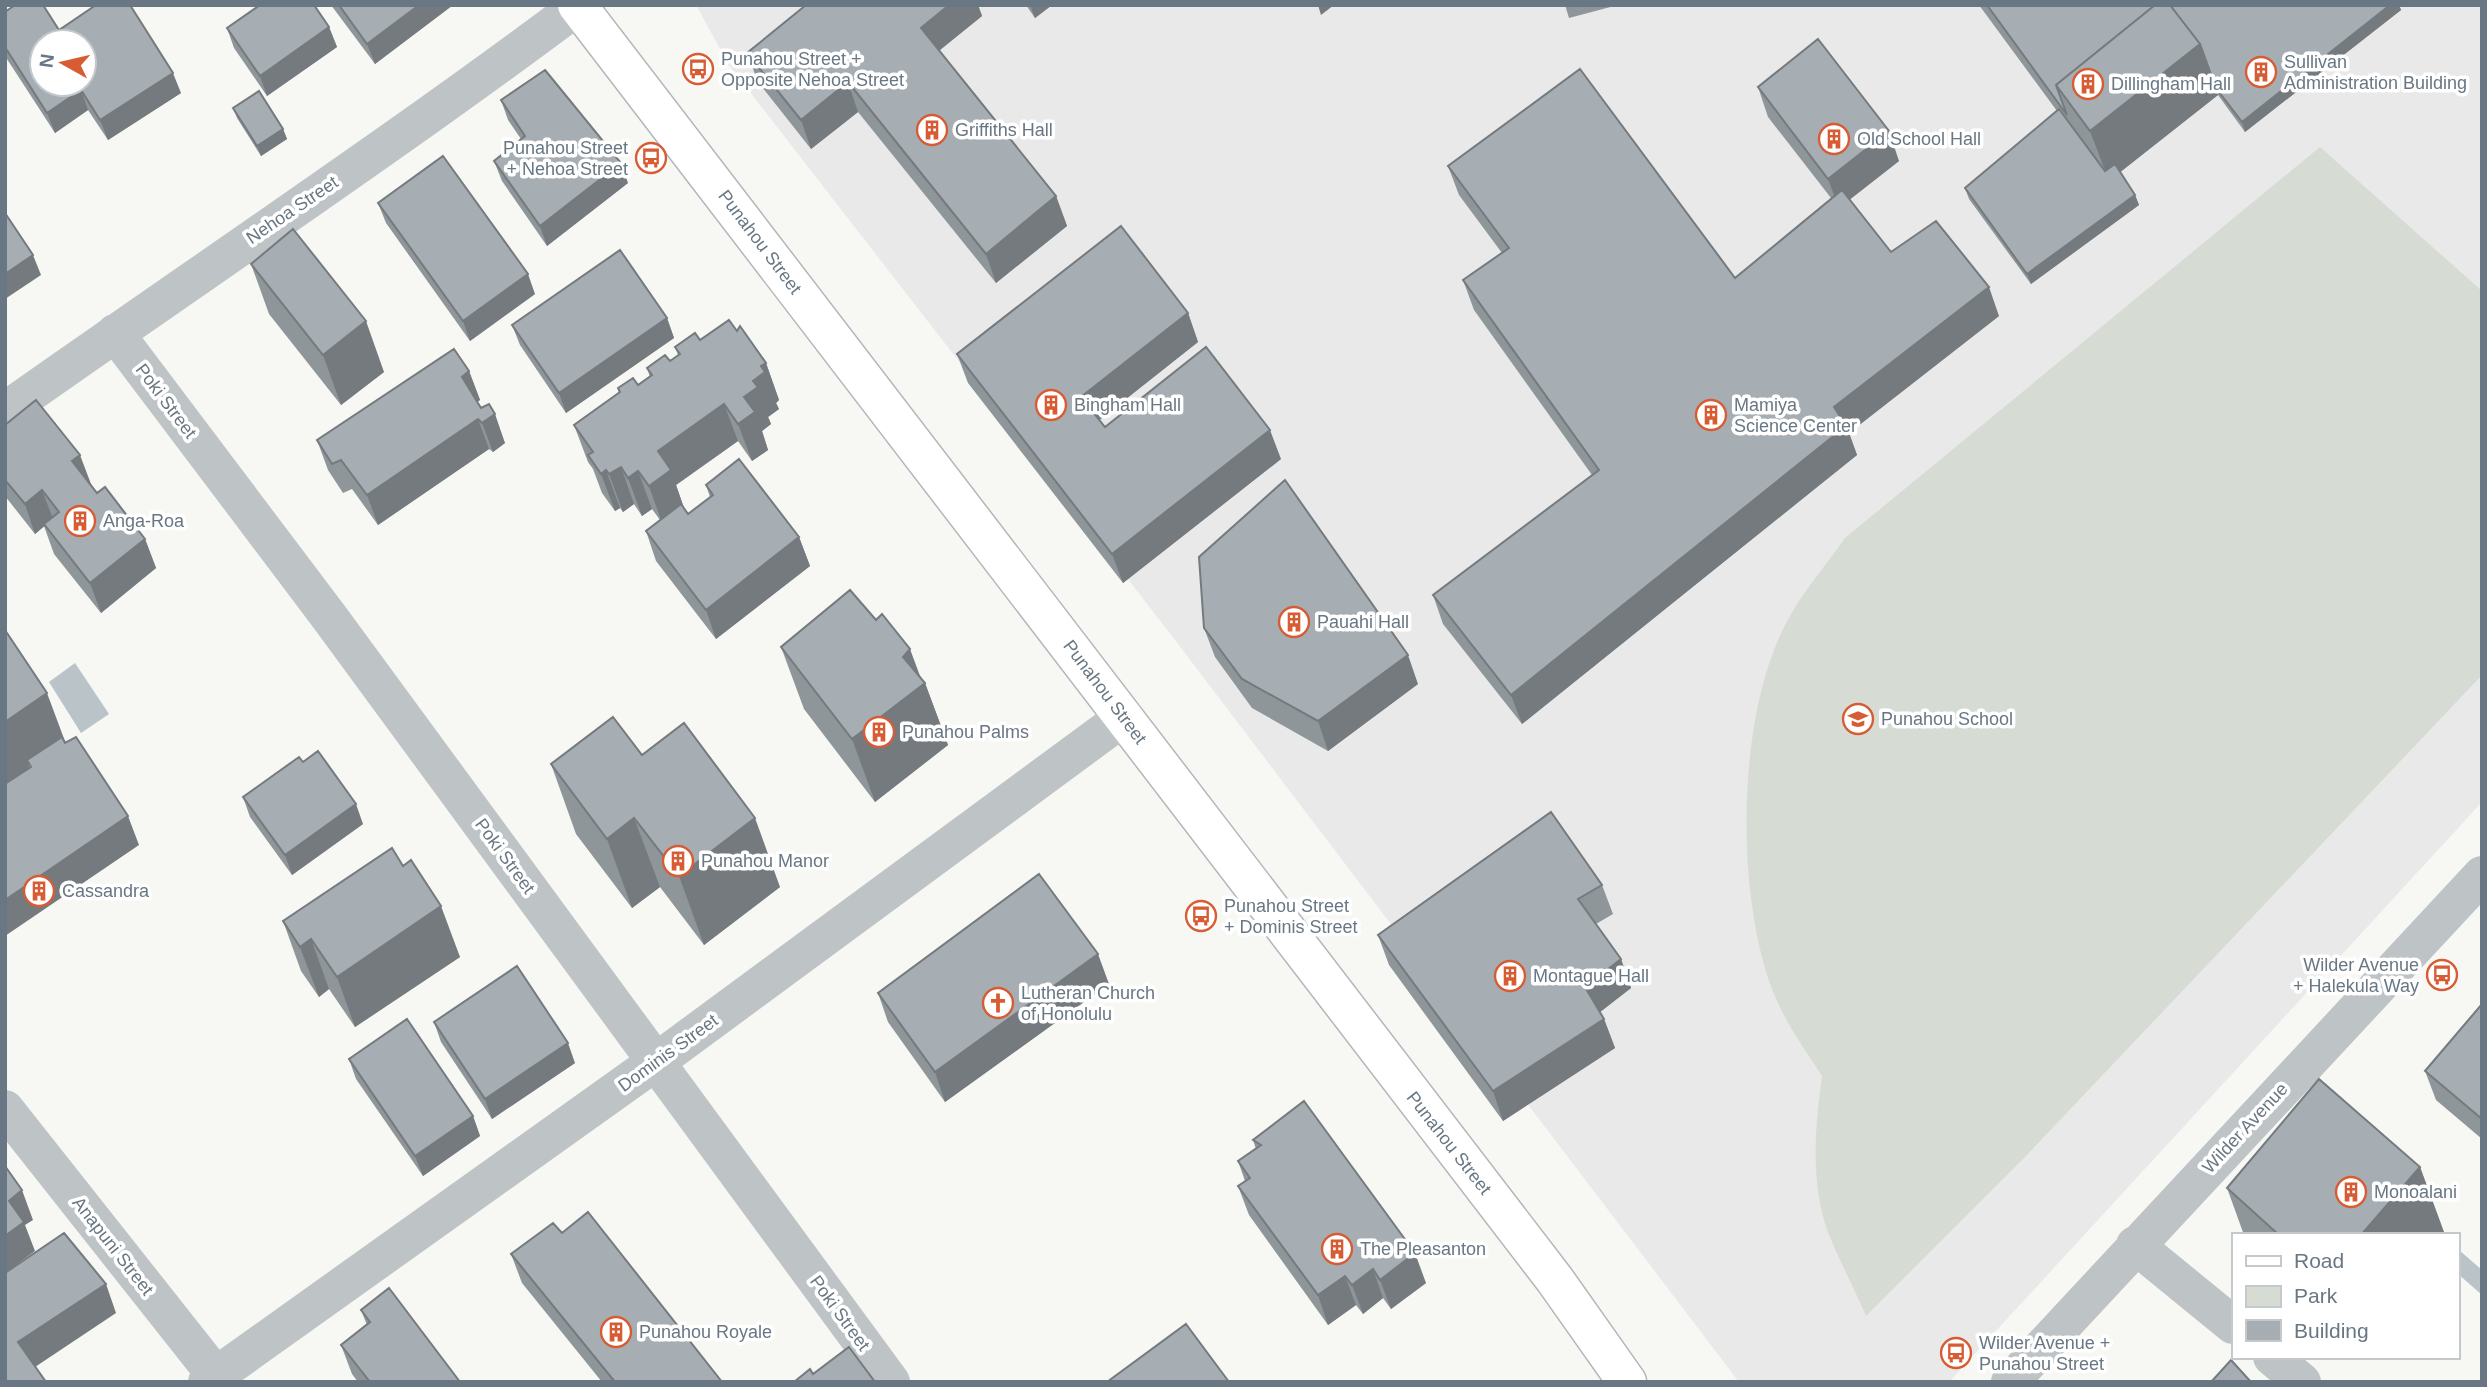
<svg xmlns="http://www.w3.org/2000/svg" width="2487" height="1387" viewBox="0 0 2487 1387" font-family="Helvetica,sans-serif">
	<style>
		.built { fill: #e8e9e8 }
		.green { fill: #d6dcd4 }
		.water { fill: #bac3c8 }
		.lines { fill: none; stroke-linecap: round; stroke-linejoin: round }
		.major-casing { stroke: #b2b7ba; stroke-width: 41 }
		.minor { stroke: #bec3c6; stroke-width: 38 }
		.major { stroke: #fff; stroke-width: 38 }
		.wall { fill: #8f969a }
		.shaded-wall { fill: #747a7d }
		.building { fill: #a6aeb3; stroke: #747a7d; stroke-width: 2; fill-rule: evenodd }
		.labels { text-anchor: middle; stroke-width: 7; stroke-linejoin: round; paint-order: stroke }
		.poi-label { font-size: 18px; fill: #687783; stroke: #fff; text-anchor: start }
		.street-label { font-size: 18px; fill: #687783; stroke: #fff }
	</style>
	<rect width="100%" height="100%" fill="#f7f7f4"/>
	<path class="built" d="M696,5H2482V802L1949,1382H1739L1172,636L729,65Z"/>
	<path class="green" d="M2320,147L2482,291V675L2025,1157L1866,1316C1854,1288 1839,1260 1828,1232C1810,1183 1815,1126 1822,1076C1804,1048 1784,1021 1772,989C1735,890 1736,709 1790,616C1805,589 1827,564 1845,538Z"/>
	<path class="water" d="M75,663L109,714L81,733L49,682Z
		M2459,1250L2482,1270V1295L2457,1273Z"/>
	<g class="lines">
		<g class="major-casing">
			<path id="major" d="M577,5L1555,1280L1627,1382"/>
		</g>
		<path class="minor" d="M115,333L330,618L891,1382
			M5,411C196,276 390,147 577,7
			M5,1109L221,1382
			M2135,1245L2233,1325
			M2272,1357L2302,1382
			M207,1382L657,1061L1124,717
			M2010,1382L2482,875"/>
		<use href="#major" class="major"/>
	</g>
	<path class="wall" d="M331,5H453L375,64Z
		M806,5H978L982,16L939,51L1056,196L1067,226L996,283L858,112L811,149L758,82L747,53Z
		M1026,5H1052L1035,18Z
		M1565,5H1618L1569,18Z
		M1979,5H2399L2401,10L2245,132L2218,95L2120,172L2135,195L2139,205L2031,284L1969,199L1965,188L2057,111Z
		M5,12L59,30L181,93L108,140L88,110L55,133L5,56Z
		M329,27L337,47L267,96L234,48L227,28Z
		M1758,87L1899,161L1849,200L1891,252L1999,316L1849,433L1857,455L1522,724L1443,624L1433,595L1592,475L1474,310L1463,280L1502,253L1459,195L1448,166L1735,278L1831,198L1768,117Z
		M501,100L628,183L547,246L502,181L494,161L521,139L508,120Z
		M233,108L283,129L287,139L261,156L237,118Z
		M378,203L535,294L470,341L386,223Z
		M251,264L384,372L341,405L269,314Z
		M1188,313L1198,342L1099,420L1105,427L1281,459L1123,583L968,383L957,354Z
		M667,318L674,338L566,413L520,345L512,325Z
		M737,331L766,363L779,400L776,403L779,409L768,417L771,424L762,431L768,450L752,461L738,441L676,485L684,508L688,514L710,497L706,485L799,537L810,566L716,639L656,561L646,531L660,520L652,509L642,516L634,504L623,512L620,508L615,511L602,493L593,469L588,462L574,425L619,393L618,388L638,385L650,377L647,368L670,361L678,355L675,347Z
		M469,371L480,400L477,402L505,443L493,452L489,449L378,525L352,489L343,493L328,470L317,440Z
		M5,425L91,484L97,493L145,539L156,568L101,613L54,554L44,526L35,534L5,496Z
		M1204,628L1418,684L1328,751L1252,708L1215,657Z
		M781,647L920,676L925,683L948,745L875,802L804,709Z
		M642,755L780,887L704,945L660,887L632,908L576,834L551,764Z
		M243,797L363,824L292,875L250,817Z
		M403,866L460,957L355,1027L329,989L319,997L301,971L283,921Z
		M1602,885L1613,914L1596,924L1621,959L1631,988L1600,1012L1604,1019L1615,1048L1503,1121L1389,965L1378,935Z
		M1109,984L945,1102L888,1022L878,993Z
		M2482,1004V1139L2436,1100L2425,1071Z
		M434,1022L575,1063L492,1119L441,1042Z
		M349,1059L473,1116L480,1136L423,1176L356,1079Z
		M1304,1101L1426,1283L1391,1309L1383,1298L1363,1314L1356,1305L1328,1325L1249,1215L1238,1186L1245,1181L1238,1161L1256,1149L1253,1140Z
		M2420,1167L2445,1235H2244L2227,1188Z
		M511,1254L722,1382H602L522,1283Z
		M361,1310L460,1382H358L352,1374L341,1345L367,1325Z"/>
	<path class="shaded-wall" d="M419,5H453L375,64L367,44Z
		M949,5H978L982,16L931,57L921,28Z
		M1030,5H1052L1035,18Z
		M1318,5H1334L1321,15Z
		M2390,5H2399L2401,10L2245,132L2242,122Z
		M329,27L337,47L267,96L260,76Z
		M2200,44L2218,95L2109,181L2090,131Z
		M173,73L181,93L108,140L100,120Z
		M848,82L858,112L811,149L801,120Z
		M81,90L88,110L55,133L47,113Z
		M283,129L287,139L261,156L257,146Z
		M1889,131L1899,161L1839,208L1828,179Z
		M621,163L628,183L547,246L540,226Z
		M2135,195L2139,205L2031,284L2027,274Z
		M1056,196L1067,226L996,283L986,254Z
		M33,255L41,275L5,299V274Z
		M528,274L535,294L470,341L463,321Z
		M1989,287L1999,316L1849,433L1857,455L1522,724L1511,695L1834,407Z
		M1188,313L1198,342L1092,426L1081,397Z
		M667,318L674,338L566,413L559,393Z
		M366,321L384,372L341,405L323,355Z
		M766,363L779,400L776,403L779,409L768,417L771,424L762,431L768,450L752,461L738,424L744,397L761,366Z
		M469,371L480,400L472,406L462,377Z
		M724,404L738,441L676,485L684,508L662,523L649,486L658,451Z
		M495,414L505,443L493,452L482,423Z
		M478,419L489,449L378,525L367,495Z
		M1270,430L1281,459L1123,583L1112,554Z
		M80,455L91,484L83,490L72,461Z
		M621,467L634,504L623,512L609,474Z
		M606,470L620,508L615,511L601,474Z
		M638,471L652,509L642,516L628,478Z
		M42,490L53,519L35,534L25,504Z
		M799,537L810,566L716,639L706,610Z
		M145,539L156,568L101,613L90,583Z
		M910,649L923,684L925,683L948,745L875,802L852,739L903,657Z
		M1408,655L1418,684L1328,751L1318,721Z
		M47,693L66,744L27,760L30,768L5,785V722Z
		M356,804L363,824L292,875L285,855Z
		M128,816L139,845L5,936V900Z
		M634,818L660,887L632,908L607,839Z
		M755,818L780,887L704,945L679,876Z
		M441,906L460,957L355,1027L337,977Z
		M311,939L329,989L319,997L300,947Z
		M1098,954L1109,984L945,1102L935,1072Z
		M1621,959L1631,988L1595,1016L1585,987Z
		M1604,1019L1615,1048L1503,1121L1493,1091Z
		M568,1043L575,1063L492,1119L485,1099Z
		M473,1116L480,1136L423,1176L415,1156Z
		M2420,1167L2445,1235H2361Z
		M22,1190L33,1220L25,1225L35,1251L5,1273V1236L9,1201Z
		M1415,1253L1426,1283L1391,1309L1380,1280Z
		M1373,1269L1383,1298L1363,1314L1352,1285Z
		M1345,1276L1356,1305L1328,1325L1318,1295Z
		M106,1284L116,1313L29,1371L18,1342Z"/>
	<path class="building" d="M15,5H43L59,30L96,5H130L173,73L100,120L81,90L47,113L5,47V12ZM42,42H84V84H42Z
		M260,5H314L329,27L260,76L227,28Z
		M339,5H419L367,44Z
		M806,5H949L921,28L1056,196L986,254L848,82L801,120L747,53Z
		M1987,5H2155L2056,85L2067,115Z
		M2155,5H2170L2200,44L2090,131L2056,85Z
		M2170,5H2390L2242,122L2216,88L2200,44Z
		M1818,39L1889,131L1828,179L1758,87Z
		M1580,69L1735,278L1842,190L1891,252L1936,221L1989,287L1834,407L1846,426L1511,695L1433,595L1599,470L1463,280L1509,248L1448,166Z
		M545,70L621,163L540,226L494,161L525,136L501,100Z
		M259,91L283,129L257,146L233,108Z
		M2059,109L2105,171L2115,164L2135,195L2027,274L1965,188Z
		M443,156L528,274L463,321L378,203Z
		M5,213L33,255L5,274Z
		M1121,226L1188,313L1081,397L1105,427L1206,347L1270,430L1112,554L957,354Z
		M293,229L366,321L323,355L251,264Z
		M620,250L667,318L559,393L512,325Z
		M729,320L737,331L740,326L766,363L761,366L765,372L753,381L758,387L744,397L755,412L738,424L724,404L658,451L671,470L649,486L638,471L628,478L621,467L609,474L606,470L601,474L588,455L593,452L574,425L620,392L618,388L633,378L638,385L652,375L647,368L665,355L670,361L680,354L675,347L695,333L700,340Z
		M454,349L469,371L462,377L481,408L489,404L495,414L482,423L478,419L367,495L341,460L332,464L317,440Z
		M36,400L80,455L72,461L97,493L105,487L145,539L90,583L44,524L59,512L42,490L25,504L5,480V425Z
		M739,459L799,537L706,610L646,531L681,504L688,514L713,495L706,485Z
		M1285,480L1408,655L1318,721L1242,679L1204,628L1199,557Z
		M850,590L876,620L882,614L910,649L903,657L925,683L852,739L781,647Z
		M5,630L47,693L5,722Z
		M613,717L642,755L684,723L755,818L679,876L634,818L607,839L551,764Z
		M62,737L65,743L76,737L128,816L5,900V784L31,767L27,760Z
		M318,751L356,804L285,855L243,797L299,757L303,762Z
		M1551,812L1602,885L1578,899L1621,959L1585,987L1604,1019L1493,1091L1378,935Z
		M392,848L403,866L411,860L441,906L337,977L311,939L300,947L283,921Z
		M1039,874L1098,954L935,1072L878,993Z
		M517,966L568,1043L485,1099L434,1022Z
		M2482,1004V1119L2425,1071Z
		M407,1019L473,1116L415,1156L349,1059Z
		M2319,1079L2420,1167L2361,1235H2279L2227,1188Z
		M1304,1101L1415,1253L1380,1280L1373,1269L1352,1285L1345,1276L1318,1295L1238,1186L1250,1178L1238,1161L1261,1145L1253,1140Z
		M5,1166L22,1190L9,1201L24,1222L5,1236Z
		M588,1212L722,1382H615L511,1254L553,1223L562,1233Z
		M64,1233L106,1284L18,1342L46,1382H5V1273Z
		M389,1288L460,1382H370L341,1345L370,1322L361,1310Z
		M1186,1324L1229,1382H1107Z
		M849,1347L875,1382H794L810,1369L813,1374Z
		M2231,1360L2251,1382H2211Z"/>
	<defs>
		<g id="bus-ring" transform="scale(1.575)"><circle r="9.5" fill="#fff" stroke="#d85c33" stroke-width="1.5"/><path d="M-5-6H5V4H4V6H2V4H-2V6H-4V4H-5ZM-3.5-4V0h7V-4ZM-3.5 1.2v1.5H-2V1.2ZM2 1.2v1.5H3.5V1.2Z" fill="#d85c33"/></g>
		<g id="building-ring" transform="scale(1.575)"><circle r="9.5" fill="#fff" stroke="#d85c33" stroke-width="1.5"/><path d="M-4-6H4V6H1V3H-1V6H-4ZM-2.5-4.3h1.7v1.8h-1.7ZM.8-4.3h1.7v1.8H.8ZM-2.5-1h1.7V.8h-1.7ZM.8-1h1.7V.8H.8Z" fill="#d85c33"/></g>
		<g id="school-ring" transform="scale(1.575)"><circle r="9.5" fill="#fff" stroke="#d85c33" stroke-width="1.5"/><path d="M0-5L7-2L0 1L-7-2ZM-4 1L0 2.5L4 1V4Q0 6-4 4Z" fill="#d85c33"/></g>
		<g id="church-ring" transform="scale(1.575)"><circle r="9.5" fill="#fff" stroke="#d85c33" stroke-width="1.5"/><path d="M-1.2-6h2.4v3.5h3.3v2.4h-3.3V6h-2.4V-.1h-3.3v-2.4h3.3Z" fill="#d85c33"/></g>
	</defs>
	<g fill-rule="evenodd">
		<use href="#bus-ring" x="698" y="69"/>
		<use href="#building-ring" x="2261" y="72"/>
		<use href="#building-ring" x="2088" y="84"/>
		<use href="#building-ring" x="932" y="130"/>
		<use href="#building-ring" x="1834" y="139"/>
		<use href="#bus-ring" x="651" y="158"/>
		<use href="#building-ring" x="1051" y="405"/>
		<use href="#building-ring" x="1711" y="415"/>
		<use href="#building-ring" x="80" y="521"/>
		<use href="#building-ring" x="1294" y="622"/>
		<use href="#school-ring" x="1858" y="719"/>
		<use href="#building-ring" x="879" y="732"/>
		<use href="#building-ring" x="678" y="861"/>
		<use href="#building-ring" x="39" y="891"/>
		<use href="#bus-ring" x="1201" y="916"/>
		<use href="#bus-ring" x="2442" y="975"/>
		<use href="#building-ring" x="1510" y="976"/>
		<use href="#church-ring" x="998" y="1003"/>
		<use href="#building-ring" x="2351" y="1192"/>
		<use href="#building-ring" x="1337" y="1249"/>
		<use href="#building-ring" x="616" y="1332"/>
		<use href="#bus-ring" x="1956" y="1353"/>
	</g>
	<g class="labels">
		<g class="poi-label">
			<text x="721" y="65">Punahou Street +<tspan x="721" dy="21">Opposite Nehoa Street</tspan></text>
			<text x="2284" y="68">Sullivan<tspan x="2284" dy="21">Administration Building</tspan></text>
			<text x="2111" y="90">Dillingham Hall</text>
			<text x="955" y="136">Griffiths Hall</text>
			<text x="1857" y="145">Old School Hall</text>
			<text x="628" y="154" text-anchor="end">Punahou Street<tspan x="628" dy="21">+ Nehoa Street</tspan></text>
			<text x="1074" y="411">Bingham Hall</text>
			<text x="1734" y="411">Mamiya<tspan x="1734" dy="21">Science Center</tspan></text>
			<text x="103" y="527">Anga-Roa</text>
			<text x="1317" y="628">Pauahi Hall</text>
			<text x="1881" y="725">Punahou School</text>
			<text x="902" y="738">Punahou Palms</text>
			<text x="701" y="867">Punahou Manor</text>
			<text x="62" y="897">Cassandra</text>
			<text x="1224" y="912">Punahou Street<tspan x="1224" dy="21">+ Dominis Street</tspan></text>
			<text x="2419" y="971" text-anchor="end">Wilder Avenue<tspan x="2419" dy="21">+ Halekula Way</tspan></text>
			<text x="1533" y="982">Montague Hall</text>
			<text x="1021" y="999">Lutheran Church<tspan x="1021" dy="21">of Honolulu</tspan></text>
			<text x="2374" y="1198">Monoalani</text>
			<text x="1360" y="1255">The Pleasanton</text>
			<text x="639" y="1338">Punahou Royale</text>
			<text x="1979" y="1349">Wilder Avenue +<tspan x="1979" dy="21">Punahou Street</tspan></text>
		</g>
		<g class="street-label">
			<text transform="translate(292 210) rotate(-34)" y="6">Nehoa Street</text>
			<text transform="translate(760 242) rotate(53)" y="6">Punahou Street</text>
			<text transform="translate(166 401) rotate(53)" y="6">Poki Street</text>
			<text transform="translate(1105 692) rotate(53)" y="6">Punahou Street</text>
			<text transform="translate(505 856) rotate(54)" y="6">Poki Street</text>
			<text transform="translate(668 1053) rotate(-36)" y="6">Dominis Street</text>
			<text transform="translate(2245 1128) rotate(-47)" y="6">Wilder Avenue</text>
			<text transform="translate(1449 1143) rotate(52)" y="6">Punahou Street</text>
			<text transform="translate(113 1246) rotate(52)" y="6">Anapuni Street</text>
			<text transform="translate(840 1313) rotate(54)" y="6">Poki Street</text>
		</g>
	</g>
	<rect width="2487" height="1387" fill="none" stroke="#687783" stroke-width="14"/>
	<rect x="2232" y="1233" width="228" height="126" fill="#ffffff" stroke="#c3c9cd" stroke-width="2"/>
	<rect x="2246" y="1256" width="35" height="10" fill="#ffffff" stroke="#c3c9cd" stroke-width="2"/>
	<text x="2294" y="1268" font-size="21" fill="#687783">Road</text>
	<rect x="2246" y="1286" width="35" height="21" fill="#d6dcd4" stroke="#c3c9cd" stroke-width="2"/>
	<text x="2294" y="1303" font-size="21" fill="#687783">Park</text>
	<rect x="2246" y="1320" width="35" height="21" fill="#a6aeb3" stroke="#c3c9cd" stroke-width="2"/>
	<text x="2294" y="1338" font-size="21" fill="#687783">Building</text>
	<g transform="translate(63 63) rotate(278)"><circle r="33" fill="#ffffff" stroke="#c3c9cd" stroke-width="2"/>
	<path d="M0-5L12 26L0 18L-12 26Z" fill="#d85c33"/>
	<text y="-10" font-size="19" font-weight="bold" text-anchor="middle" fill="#687783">N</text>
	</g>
</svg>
